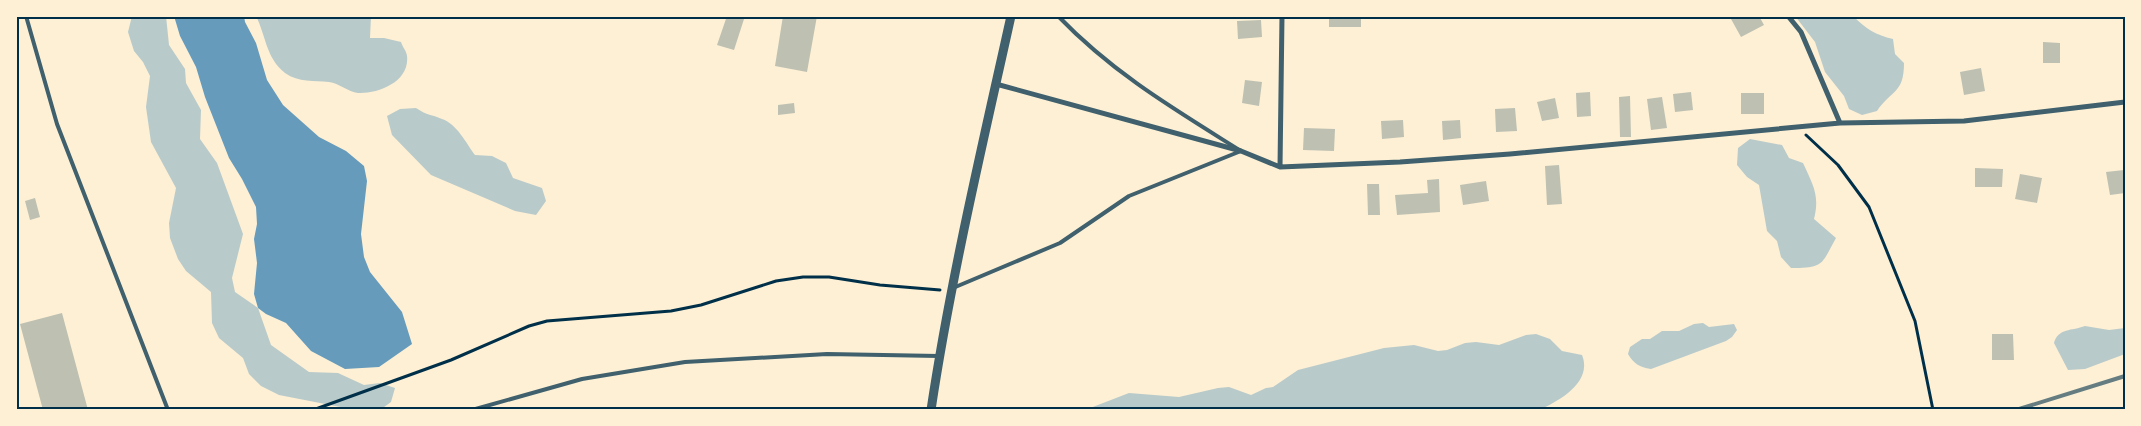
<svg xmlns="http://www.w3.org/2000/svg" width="2141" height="426" viewBox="0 0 2141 426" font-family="'Fira Sans Condensed',sans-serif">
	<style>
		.green { fill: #b9caca }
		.water { fill: #669bbc }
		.building { fill: #bec0b2 }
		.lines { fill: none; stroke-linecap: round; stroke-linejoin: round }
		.path { stroke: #003049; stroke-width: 3 }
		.service { stroke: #3f606c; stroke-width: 4 }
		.minor { stroke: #3f606c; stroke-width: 5 }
		.tertiary { stroke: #3f606c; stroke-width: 9 }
		.rail { stroke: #657d81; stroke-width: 4 }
		.neatline { fill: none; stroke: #003049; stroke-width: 2 }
	</style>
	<rect width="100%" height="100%" fill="#fdf0d5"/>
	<path class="green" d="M132,16H166L169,45L185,69L186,83L201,110L200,139L217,163L243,234L232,278L235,292L258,308L271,345L309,372L338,373L364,385L380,383L395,388L391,402L380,410H356L279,395L261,386L249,374L243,358L219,338L212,323L211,292L186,271L178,259L170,238L169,223L176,188L151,142L146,107L150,76L143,62L134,51L128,32Z
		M256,16H371L370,38H384L401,42C402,46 407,52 407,56C410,82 378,94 358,93C348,92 339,83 329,82C314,80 299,83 285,73C266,58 266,36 256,16Z
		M1795,16H1853C1866,29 1876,35 1893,39L1895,54L1904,63C1904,94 1891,90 1877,111L1862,115L1849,109L1844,96L1825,72L1815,42Z
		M416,108C428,116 431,114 442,119C457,124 466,143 475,155L492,156L506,163L513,178L542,188L546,201L536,215L515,211L431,175L392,135L387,116L400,109Z
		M1750,139L1782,145L1789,158L1803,163C1813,185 1820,195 1814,219L1836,238C1821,265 1824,268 1791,268L1781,257L1777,241L1767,231L1759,185L1747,177L1737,165L1738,148Z
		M1703,323L1709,327L1734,324L1737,330L1732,337L1726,341L1651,369C1639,367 1634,364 1628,354L1630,347L1642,339H1650L1662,331H1679L1694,324Z
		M2085,326L2109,330L2125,328V354L2085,369L2068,370L2054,343C2058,328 2072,331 2085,326Z
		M1536,334L1550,339L1562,351L1582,355C1593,382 1559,401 1539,410H1085L1129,393L1179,397L1218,388L1229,387L1251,395L1266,388L1273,387L1298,370L1384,348L1414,345L1438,351L1447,350L1465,343L1476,342L1499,345L1526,335Z"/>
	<path class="water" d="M174,16H244L245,22L256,43L267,80L283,105L319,137L346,151L364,166L367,181L361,234L364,257L370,272L402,312L412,344L379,367L345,369L311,351L286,323L266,314L258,308L254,294L257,263L254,239L257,224L256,207L242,179L229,158L205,97L196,67L180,36Z"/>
	<path class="building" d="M727,16H745L734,50L717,45Z
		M783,16H817L807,72L775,66Z
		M1329,16H1361V27H1329Z
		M1735,16H1759L1764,25L1741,37L1731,19Z
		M1261,20L1262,37L1238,39L1237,21Z
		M2043,42L2060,43V63H2043Z
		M1981,68L1985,91L1964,95L1960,72Z
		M1245,80L1262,82L1259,106L1242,103Z
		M1590,92L1591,116L1577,117L1576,93Z
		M1691,92L1693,110L1675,112L1673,94Z
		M1741,93H1764V114H1741Z
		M1630,96L1631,137H1620L1619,97Z
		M1662,97L1667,128L1651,130L1647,99Z
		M1555,98L1559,118L1542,121L1537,102Z
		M794,103L795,113L778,115V105Z
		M1515,108L1517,131L1496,132L1495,109Z
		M1403,120L1404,137L1382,139L1381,121Z
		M1460,120L1461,138L1443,140L1442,121Z
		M1304,128L1335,129L1334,151L1303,150Z
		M1559,165L1562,204L1547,205L1545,166Z
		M1975,168L2003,169L2002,187H1975Z
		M2124,170L2125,193L2110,195L2106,172Z
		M2020,174L2042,178L2037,203L2015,199Z
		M1439,179L1440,212L1397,215L1395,195L1428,193L1427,180Z
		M1486,181L1489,201L1463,205L1460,185Z
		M1367,184H1379L1380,215H1368Z
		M35,198L40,217L30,220L25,201Z
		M62,313L88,410H43L20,324Z
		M1992,334H2013L2014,360H1992Z"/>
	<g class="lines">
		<path class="path" d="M1806,135L1838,165L1869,207L1915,321L1933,410
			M313,410L451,360L529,326L547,321L671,311L701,305L776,281L803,277H829L880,285L940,290"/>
		<path class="service" d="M26,16L57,124L168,410
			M953,288L1060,243L1129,196L1241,151C1174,109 1114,74 1058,16
			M472,410L582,379L685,362L827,354L939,356"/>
		<path class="minor" d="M1788,16L1801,32L1840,123
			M996,84L1241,151L1280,167L1400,162L1510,154L1840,123L1964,121L2125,102
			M1280,167L1282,16"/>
		<path class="tertiary" d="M931,410C951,277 982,147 1011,16"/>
		<path class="rail" d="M2016,410L2125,376"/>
	</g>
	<rect width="2141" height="426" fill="none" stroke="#fdf0d5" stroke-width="35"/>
	<rect x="18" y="18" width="2106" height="390" class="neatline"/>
</svg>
